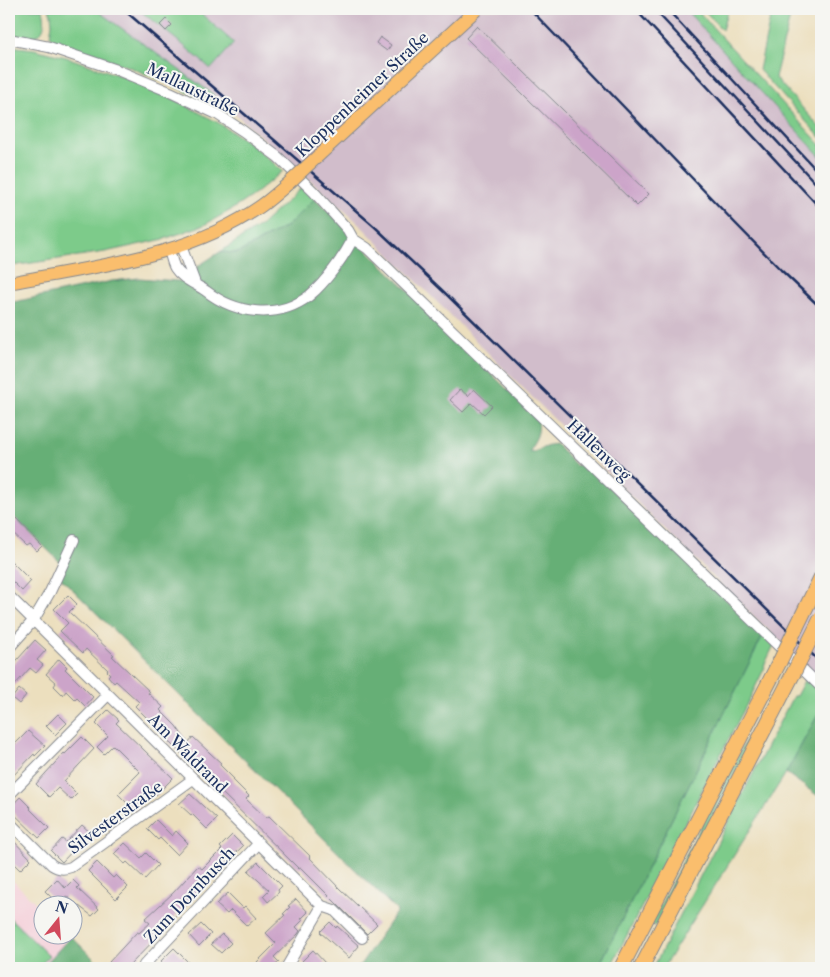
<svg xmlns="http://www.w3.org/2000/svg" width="830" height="977" viewBox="0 0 830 977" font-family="'Libre Caslon Text',serif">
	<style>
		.built { fill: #f5cfd9 }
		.industrial { fill: #d1bdcb }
		.green { fill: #7dcb8a; stroke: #4c7d74 }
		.forest { fill: #66af76; stroke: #406f6a }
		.building { fill: #cca4c9 }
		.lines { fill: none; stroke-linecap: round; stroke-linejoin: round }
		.minor-casing { stroke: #84878e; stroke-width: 12 }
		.major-casing { stroke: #84878e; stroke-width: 14 }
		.highway-casing { stroke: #84878e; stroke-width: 16 }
		.minor { stroke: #fff; stroke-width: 10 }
		.major { stroke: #fabe6d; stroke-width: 12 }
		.highway { stroke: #fabe6d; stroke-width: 14 }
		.rail { stroke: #1b2f5e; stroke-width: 2.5 }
		.major-bridge-casing { stroke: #84878e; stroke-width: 14; stroke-linecap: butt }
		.highway-bridge-casing { stroke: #84878e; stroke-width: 16; stroke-linecap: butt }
		.major-bridge { stroke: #fabe6d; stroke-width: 12 }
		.highway-bridge { stroke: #fabe6d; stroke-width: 14 }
		.labels { text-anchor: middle; stroke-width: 4; stroke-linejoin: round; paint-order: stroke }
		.street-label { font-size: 16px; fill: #1b2f5e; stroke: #f6f6f2 }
	</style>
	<rect width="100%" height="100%" fill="#f6f6f2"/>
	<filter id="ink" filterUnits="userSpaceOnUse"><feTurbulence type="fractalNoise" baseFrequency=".02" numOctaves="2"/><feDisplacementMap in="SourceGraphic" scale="10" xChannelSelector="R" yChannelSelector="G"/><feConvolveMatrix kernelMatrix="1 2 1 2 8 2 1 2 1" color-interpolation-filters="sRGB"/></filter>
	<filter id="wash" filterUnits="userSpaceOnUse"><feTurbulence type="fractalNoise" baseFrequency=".0096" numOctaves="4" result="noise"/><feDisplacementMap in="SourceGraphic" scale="20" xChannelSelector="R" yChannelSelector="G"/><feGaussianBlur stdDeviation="1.12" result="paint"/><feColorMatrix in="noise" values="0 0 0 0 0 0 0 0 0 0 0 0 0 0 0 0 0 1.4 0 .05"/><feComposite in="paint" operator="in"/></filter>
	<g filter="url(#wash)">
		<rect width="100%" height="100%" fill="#ecdfbe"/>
		<path class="built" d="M11,879L42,909V934H69L71,936L42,968H9V881Z"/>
		<path class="industrial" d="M95,9H138L183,45L211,69L234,43L196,9H685L821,157V681L666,531L355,220L214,95Z"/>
		<path class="green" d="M9,9H43C50,39 32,40 9,34Z
			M49,9H95L214,95V106L183,90L127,66L55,44L50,35L52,24L51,14Z
			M138,9H196L234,43L211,69L183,45Z
			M685,9H696L821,145V157Z
			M703,9H728L722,30Z
			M772,9H792L775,77L821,129V138L759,70Z
			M9,46L34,49L66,57L121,76L170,97L217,122L252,145L283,171L252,196L231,210L204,225L164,239L105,252L12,266L10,243L9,240Z
			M301,188L315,198L287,226L238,253L220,252L260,226Z
			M763,635L774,645L764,666L765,667L751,696L610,968H598Z
			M805,679L821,693V709L786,773L663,968H653L793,696H796Z
			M749,739L752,740L669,900L655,926L651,923L746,740Z
			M9,917L49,956L38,968H9Z"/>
		<path class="forest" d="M315,198L538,420C540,434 536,439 529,450L530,452L548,445L556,444L577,466L582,461L763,635L598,968H358L397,911L60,577L65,567L9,512V303L112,281L139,278L191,282L198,266L220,252L238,253L287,226Z
			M821,709V798L786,773Z
			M71,936L103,968H42Z"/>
		<g id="blocks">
			<path class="building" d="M166,19L172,25L166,31L160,25Z
				M477,26L649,194L637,206L466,38Z
				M380,37L391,45L387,51L376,43Z
				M460,389L468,396L474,389L492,406L484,414L472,403L463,412L450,400Z
				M17,520L42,546L37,551L29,544L26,546L9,530Z
				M9,559L31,581L22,591L9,578Z
				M68,595L77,604L69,612L114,655L112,656L150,692L148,693L163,707L160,710L176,726L188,743L193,737L210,753L221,763L220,765L234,779L233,780L249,796L246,799L266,818L269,816L311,857L310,858L340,889L377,924L367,934L301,868L299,869L211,782V781L171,744L160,728L158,729L135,706L139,702L116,681L114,683L108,676L110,674L107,671L108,670L86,649L83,653L60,631L68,623L54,609Z
				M35,640L46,650L37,660L43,665L36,673L30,668L13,687L9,684V669Z
				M59,659L67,667L65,669L93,697L85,706L77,698L75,700L66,691L63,695L54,686L56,683L46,674Z
				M19,689L26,695L19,704L12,698Z
				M108,710L119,720L116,723L173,778L156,795L153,792L134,810L118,794L140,772L113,745L104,754L97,747L108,736L96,724L98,722L97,721Z
				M58,714L67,723L55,735L46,726Z
				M28,731L45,746L35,756L34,754L9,780V744L12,747Z
				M82,737L94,749L64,781L77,794L71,800L58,788L49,797L36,784L64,753L65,754Z
				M190,794L217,819L207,829L192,814L191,815L179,804Z
				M20,797L31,808L30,809L49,828L39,838L9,809Z
				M156,820L172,836L176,831L188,843L177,855L160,838L158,840L147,829Z
				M82,825L93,835L82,846L79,844L62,862L51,851L62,839L66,842Z
				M232,835L243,846L210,878L211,879L195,895L196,896L164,927L166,928L127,968H115L109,962L137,932L139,933L150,923L145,919L173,893L198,866L202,869L222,849L220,847Z
				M9,836L31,859L20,870L9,859Z
				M125,843L141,858L146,853L158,865L145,879L127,862L125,864L114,854Z
				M97,862L113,878L116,875L128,887L116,899L88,871Z
				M258,862L282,886L278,890L279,892L268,902L263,896L269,890L248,871Z
				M57,879L65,888L73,880L79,886L77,888L99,909L92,916L66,896L58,904L45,891Z
				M228,893L243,908L245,906L256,918L247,926L231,910L227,914L216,904Z
				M296,899L308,912L301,919L303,920L296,927L300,931L298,934L274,957L279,962L272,968H263L257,962L276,943L266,933L285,915L283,914L290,907L288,906Z
				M330,922L336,928L337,926L359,946L349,958L320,932Z
				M201,924L211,934L199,946L189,935Z
				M222,934L231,943L221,953L211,944Z
				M174,948L194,968H168L161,961Z
				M313,950L325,963L320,968H309L302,961Z"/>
		</g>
	</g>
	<g filter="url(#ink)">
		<use href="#blocks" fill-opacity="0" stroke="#84878e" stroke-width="1"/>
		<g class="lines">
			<g class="minor-casing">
				<path id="minor" d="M9,39L49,47L117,70L170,92L217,114L243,131L278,157L314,192L348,230L353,239
					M353,239L367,248L821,687
					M181,246L195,283
					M169,250C171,256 172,263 175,268C182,279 196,284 206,291C236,314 277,320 309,296C326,282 343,258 353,239
					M9,596L322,906L286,968
					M9,648L33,621L50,592L74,540
					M9,795L108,695
					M9,822L52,865C59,869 63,870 71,867L193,779
					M322,906L334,910L362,938
					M147,968L144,965L259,843"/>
			</g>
			<g class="major-casing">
				<path id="major" d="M9,283C95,266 187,258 261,206C271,199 281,190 290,182"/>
			</g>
			<g class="highway-casing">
				<path id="highway" d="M621,968L780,661
					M641,968L793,674"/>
			</g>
			<use href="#minor" class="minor"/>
			<use href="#major" class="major"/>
			<use href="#highway" class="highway"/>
			<path class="rail" d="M123,9L375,227L445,293L821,663
				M530,9L736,224L781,270L821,308
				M635,9L821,209
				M654,9L821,189
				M667,9L821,175"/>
			<g class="major-bridge-casing">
				<path id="major-bridge" d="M290,182L477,9"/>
			</g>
			<g class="highway-bridge-casing">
				<path id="highway-bridge" d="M780,661L821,577
					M793,674L821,618"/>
			</g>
			<use href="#major-bridge" class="major-bridge"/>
			<use href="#highway-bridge" class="highway-bridge"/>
		</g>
	</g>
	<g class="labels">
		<g class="street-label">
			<text transform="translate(193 89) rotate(26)" y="6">Mallaustraße</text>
			<text transform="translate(362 94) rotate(-43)" y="6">Kloppenheimer Straße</text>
			<text transform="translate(599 450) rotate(44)" y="6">Hallenweg</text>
			<text transform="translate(188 753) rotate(45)" y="6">Am Waldrand</text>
			<text transform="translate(115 817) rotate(-36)" y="6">Silvesterstraße</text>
			<text transform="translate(189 895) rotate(-47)" y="6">Zum Dornbusch</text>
		</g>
	</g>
	<rect width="830" height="977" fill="none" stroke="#f6f6f2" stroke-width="30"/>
	<g transform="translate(58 920) rotate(17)"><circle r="24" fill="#f6f6f2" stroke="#9ea6b7"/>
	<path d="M0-4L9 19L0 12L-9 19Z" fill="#d1495b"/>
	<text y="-8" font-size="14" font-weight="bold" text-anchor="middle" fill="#1b2f5e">N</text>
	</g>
</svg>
